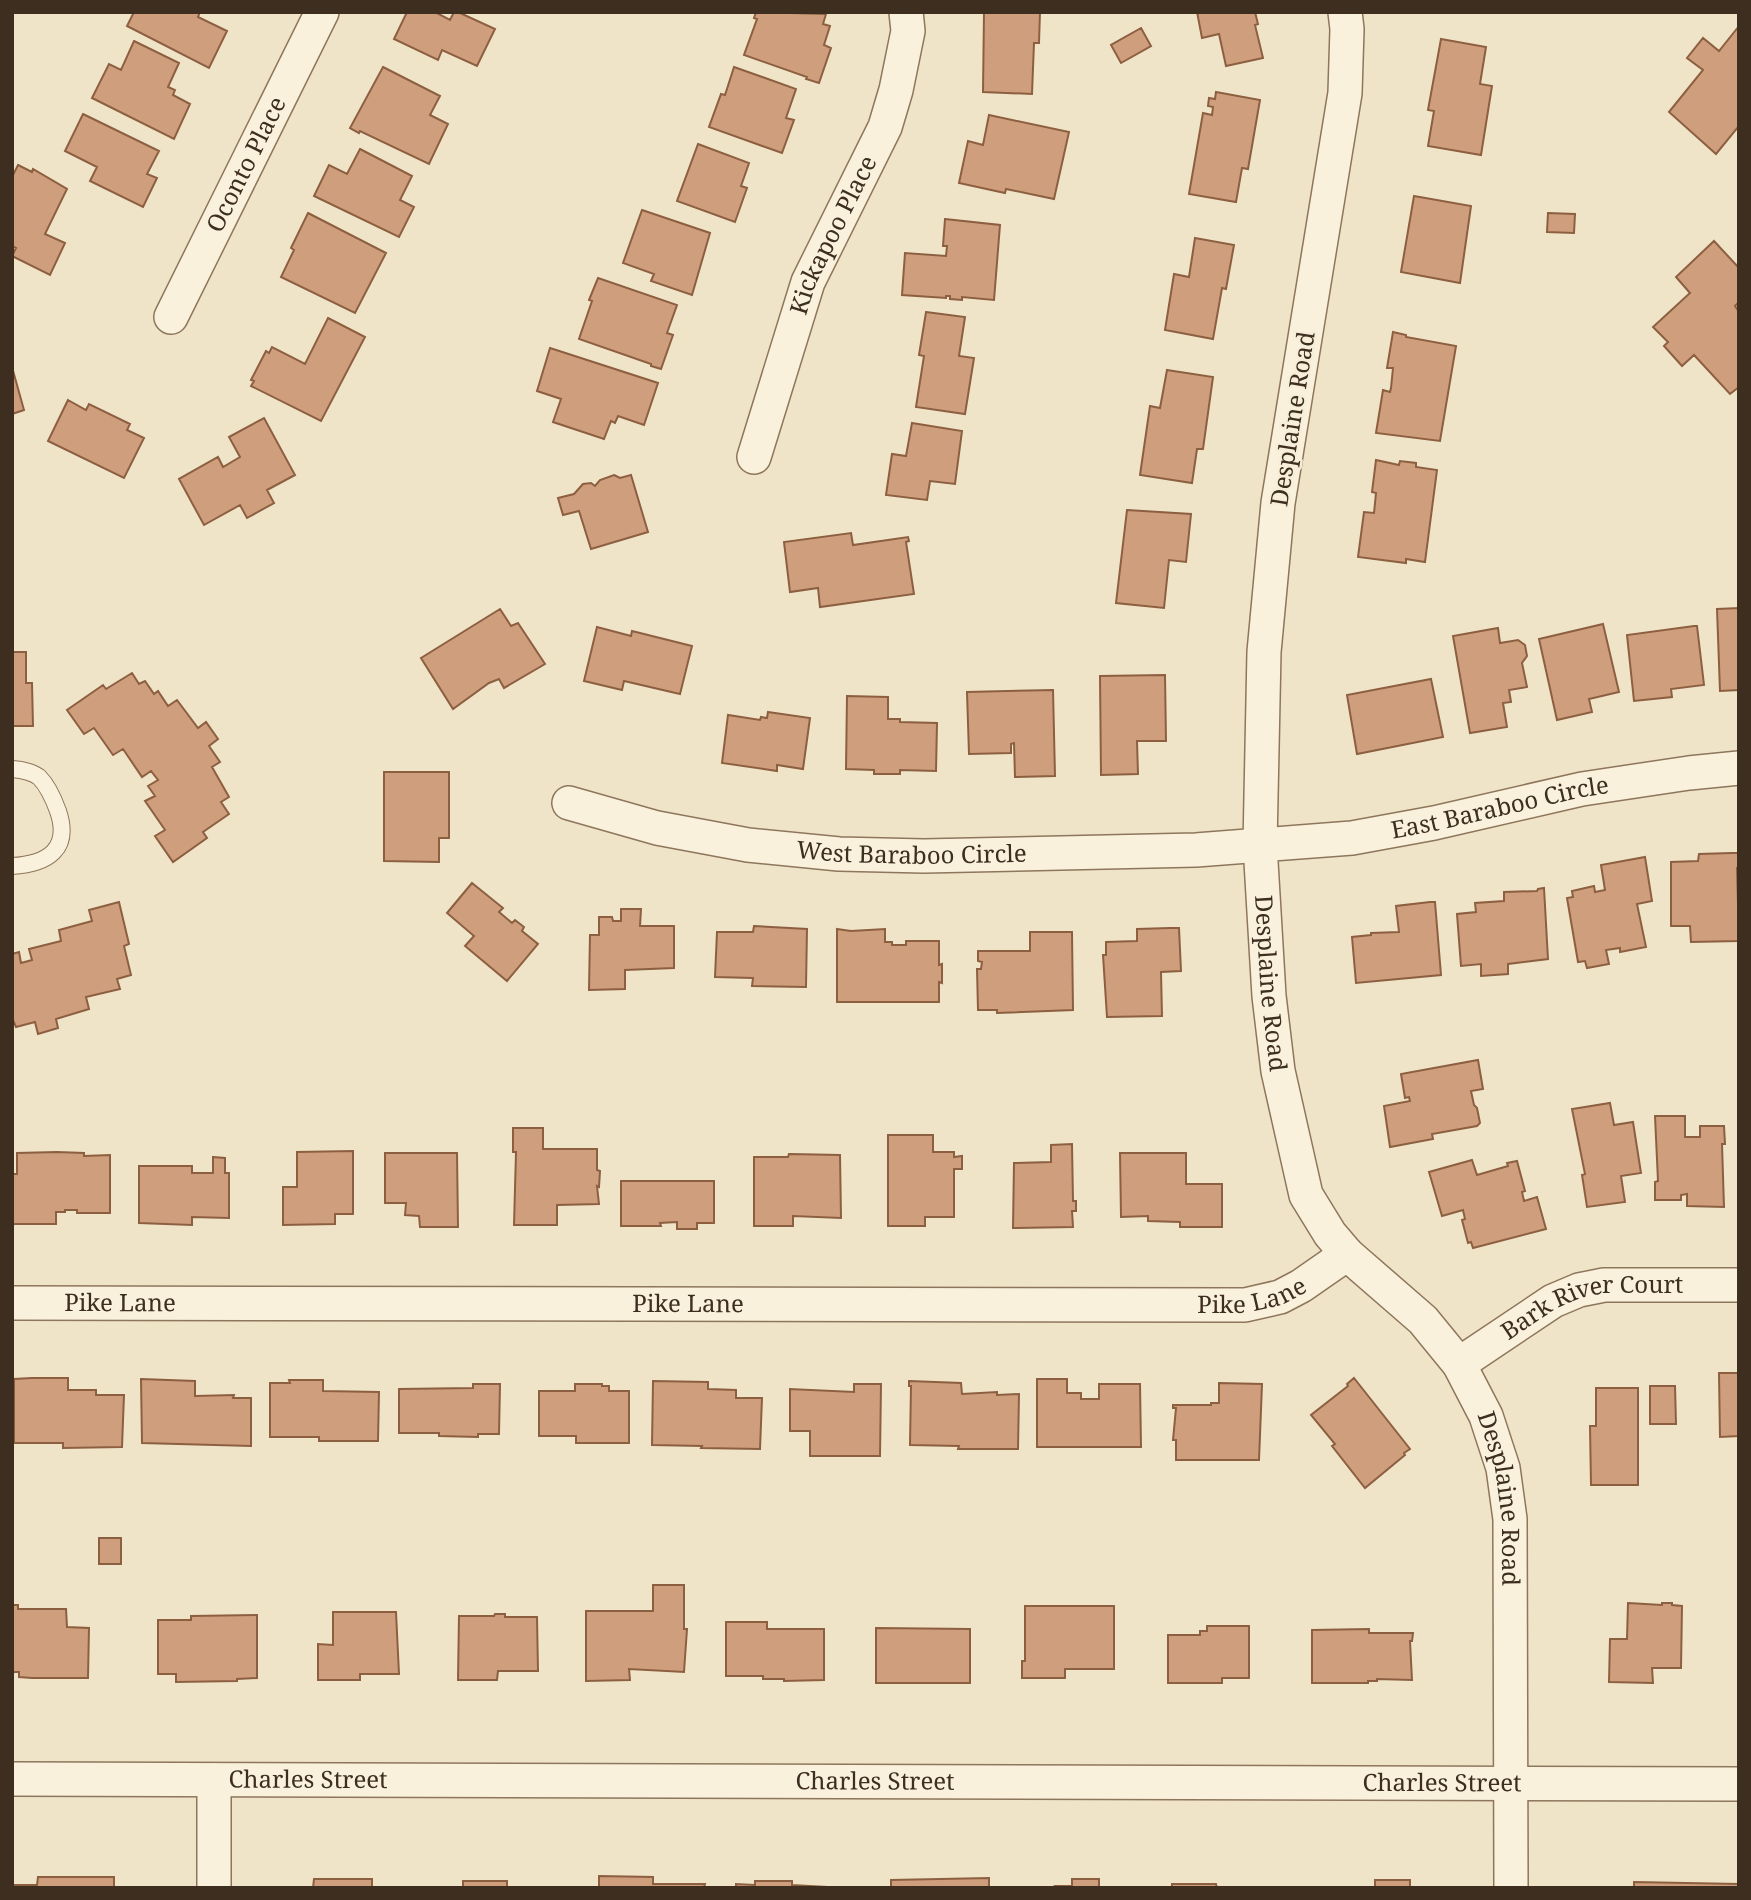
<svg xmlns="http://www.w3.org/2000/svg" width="1751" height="1900" viewBox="0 0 1751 1900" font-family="'Noto Serif',serif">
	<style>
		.building { fill: #cf9f7d; stroke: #8d5f41; stroke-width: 2 }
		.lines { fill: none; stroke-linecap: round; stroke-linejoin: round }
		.lane-casing { stroke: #8d765c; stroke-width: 18 }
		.street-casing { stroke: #8d765c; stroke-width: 36 }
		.lane { stroke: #faf1dc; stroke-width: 16 }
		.street { stroke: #faf1dc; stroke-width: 33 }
		.labels { text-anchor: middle; stroke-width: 5; stroke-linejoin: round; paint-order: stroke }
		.street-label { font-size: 24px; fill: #3d2e20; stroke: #f7eed8 }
	</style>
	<rect width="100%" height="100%" fill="#f0e4c8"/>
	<path class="building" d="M134,12H200L198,17L227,31L209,68L127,26Z
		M407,12H435L450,20L454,12H458L495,29L477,66L442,50L438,60L394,39Z
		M756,12L826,14L823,24L830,26L824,45L831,48L819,83L806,79L807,77L744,55L757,19L754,18Z
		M984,12H1040L1039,43H1034L1032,94L983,92Z
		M1197,12H1255L1258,24L1255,25L1263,58L1226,66L1219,34L1202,38Z
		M1739,26V126L1716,154L1669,112L1703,70L1687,58L1703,38L1719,51Z
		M1141,28L1151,46L1121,63L1111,45Z
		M1441,39L1486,47L1480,84L1492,86L1481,155L1428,146L1434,111L1428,110Z
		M134,41L179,63L168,87L175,90L173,95L190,104L174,139L92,98L109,64L121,70Z
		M383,67L440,96L430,115L448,124L429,164L360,131L359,133L350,128Z
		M734,67L796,89L786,118L794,120L782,153L709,127L721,94L725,95Z
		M1216,92L1260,100L1248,169L1242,168L1236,202L1189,194L1203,113L1212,115L1213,107L1208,106L1209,98L1215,99Z
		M83,114L159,151L147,174L157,178L143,207L90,181L97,167L65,151Z
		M989,115L1069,132L1054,199L1006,189L1005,193L959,183L968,141L983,145Z
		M698,144L749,163L741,186L747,188L735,222L677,201Z
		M360,149L412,176L400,200L414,207L399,237L314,196L329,165L347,174Z
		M18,165L32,172L33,169L67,189L45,234L65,243L50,275L12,256L16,248L12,246V177Z
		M1414,196L1471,206L1460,283L1401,272Z
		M642,210L710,233L692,295L651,281L654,274L623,263Z
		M308,213L386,253L355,313L281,277L294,250L291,248Z
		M1548,213L1575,214L1574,233L1547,232Z
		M945,219L1000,225L994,300L962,297V300L950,299V296H946V298L902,295L905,253L946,256L947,246H943Z
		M1195,238L1234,245L1226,289L1222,288L1213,339L1165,330L1174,274L1189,277Z
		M1714,241L1739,268V302L1735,306L1737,309L1739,307V387L1730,394L1694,355L1682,366L1664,346L1668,342L1653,327L1690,293L1676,277Z
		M598,278L677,305L667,333L673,335L661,369L651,366V364L579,339L592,301L589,300Z
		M926,312L965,317L959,356L974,358L965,414L916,407L924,356L919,355Z
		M328,318L365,337L321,421L251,386L254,381L251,380L266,351L269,353L272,347L305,364Z
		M1393,332L1406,335V337L1456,346L1440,441L1376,433L1383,390L1390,392L1391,388L1393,368H1387Z
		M550,348L658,383L644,425L618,416L615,423L611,421L604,439L553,422L561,399L537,391Z
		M12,367L24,410L12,414Z
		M1167,370L1213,377L1203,449H1197L1192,483L1140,475L1150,406L1160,408Z
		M68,400L86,410L89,404L130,424L127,430L144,438L124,478L48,441Z
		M264,418L295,475L267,490L274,503L247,518L240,505L204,525L179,479L218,457L223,467L240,457L229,437Z
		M912,423L962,431L955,484L930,481L927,500L886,495L892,454L906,456Z
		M1376,460L1399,465L1400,461L1416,463V467L1437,470L1425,562L1406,559V563L1358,557L1364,512L1374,513L1376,493L1372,492Z
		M614,475L620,478L631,475L648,532L591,549L579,511L563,515L558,498L574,494L583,484L591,483L595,486L600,480Z
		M1127,510L1191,514L1186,562L1169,560L1164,608L1116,603Z
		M851,533L853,545L908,537L909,541L906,542L914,594L820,607L818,588L790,592L784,542Z
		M1739,608V690L1720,691L1717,609Z
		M500,609L511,626L518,623L545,664L504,688L499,679L489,683L453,709L421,658Z
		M1603,624L1619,692L1589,699L1592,712L1557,720L1539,639Z
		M1694,626H1697L1704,685L1671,689L1672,697L1634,701L1627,635Z
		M597,627L631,636L632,631L692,646L680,694L624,681L622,690L584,681Z
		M1498,628L1500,643L1518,640L1525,645L1527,656L1522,663L1527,687L1509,690L1511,702L1503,703L1507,727L1470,733L1453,636Z
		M12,652H26V683H32L33,726H12Z
		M132,673L139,684L145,681L154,694L158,691L168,706L177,700L198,728L206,722L218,739L209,746L220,762L212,767L229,797L221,802L229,814L203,832L207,838L173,862L155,836L165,830L145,801L155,796L148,786L158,780L151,771L142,777L123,749L113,755L94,728L84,734L67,710L103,685L106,689Z
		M1165,675L1166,741H1137L1138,774L1101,775L1100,676Z
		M1431,679L1443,737L1357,754L1347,695Z
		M1053,690L1055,776L1015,777L1014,743L1011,744V753L969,754L967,692Z
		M847,696L888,697V719H900V722L937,723L936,771L900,770V774H874V770L846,769Z
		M768,712L810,718L803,769L777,765V771L722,763L728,715L760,720L761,717L767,718Z
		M384,772H449V838H439V862L384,861Z
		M1732,853H1739V868H1737L1739,941L1691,942L1690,926H1671V862L1698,861L1699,854Z
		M1645,857L1652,901L1637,904L1646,947L1620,952V948L1606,950L1609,964L1587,968L1585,961L1578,962L1567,898L1573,897L1572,891L1594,886L1595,892L1605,890L1601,865Z
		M472,883L503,908L499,912L512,923L515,920L524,927L522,931L538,944L507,981L465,946L474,936L447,913Z
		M1544,888L1548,959L1508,964V974L1481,976V964L1461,966L1457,914L1476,912L1475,903L1504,901V892L1537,891L1538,889Z
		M119,902L129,944L124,946L131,975L117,979L120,989L86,997L89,1009L56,1019L58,1028L38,1034L35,1022L16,1027L12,1018V954L19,952L21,963L32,960L29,949L61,941L59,930L92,921L89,910Z
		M1430,902H1435L1441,975L1356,983L1352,937L1371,935V933L1399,932L1396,906Z
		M621,909H641L640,926H674V968L625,970V989L589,990L590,935H599V917H612L613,921H621Z
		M754,926L807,929L806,987L752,986L753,978L715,977L717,932H753Z
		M1170,928H1179L1181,971L1161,972L1162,1016L1107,1017L1103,955H1106V942L1137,941V929Z
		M837,929L851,931L885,929V942H892V945H906V941H939V965L942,964V983L939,982V1002H837Z
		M1030,932H1072L1073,1010L997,1013V1010H978L977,969H981L982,962L978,961V951H1030Z
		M1478,1060L1483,1089L1471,1091L1474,1105L1477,1108L1480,1123L1477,1126L1432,1134L1433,1139L1390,1147L1384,1106L1410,1101L1409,1097L1405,1098L1401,1074Z
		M1610,1103L1614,1125L1633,1122L1641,1173L1621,1176L1625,1202L1587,1207L1582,1175L1585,1174L1572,1109Z
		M1655,1116H1685V1137H1700V1126H1724L1725,1144H1722L1724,1207L1687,1206V1194L1681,1195V1200H1655V1182L1658,1181Z
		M513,1128H543V1149H597V1170L600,1171L599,1187L597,1186L599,1204L557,1205V1225H514L516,1152H513Z
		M888,1135H933V1152H954V1157L962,1156V1169H954V1217H925V1226H888Z
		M1072,1144L1073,1201H1076V1211H1072L1073,1227L1013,1228L1014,1163L1051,1162V1145Z
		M353,1151V1214H335V1224L283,1225V1187H297V1152Z
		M57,1152L84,1153V1156L110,1155V1213H77V1210H65V1212H56V1224H12V1174H17V1153Z
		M385,1153H457L458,1227H420L419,1216L405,1215L406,1203H385Z
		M1120,1153H1186V1184H1222V1227H1180V1222L1148,1221V1216L1121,1217Z
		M789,1154L840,1155L841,1218L793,1216V1226H754V1157H788Z
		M213,1157L225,1158V1173H229V1218L192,1217V1225L139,1223V1166H192V1173H213Z
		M1472,1160L1477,1175L1508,1166L1507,1163L1517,1161L1525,1191L1522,1192L1524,1201L1537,1197L1546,1229L1473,1248L1471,1242L1468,1243L1462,1220L1465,1219L1463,1210L1442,1216L1429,1172Z
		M621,1181H714V1223H697V1229H677V1222L660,1223L661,1226H621Z
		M1738,1364H1739V1436L1720,1437L1719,1373H1738Z
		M32,1378H68V1390H96V1395H124L122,1447L63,1448V1443H14V1379Z
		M1354,1378L1410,1449L1404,1453L1405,1455L1365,1488L1332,1446L1335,1444L1311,1415L1348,1386L1347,1384Z
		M141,1379L195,1381V1396L234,1395L233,1398H251V1446L142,1443Z
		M1037,1379H1067V1393H1081V1399H1099V1384H1140L1141,1447H1037Z
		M289,1380H323V1391L379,1392L378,1441H319V1437H270V1383H290Z
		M653,1381L708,1382V1389L736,1390V1398H762L760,1449L701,1448L702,1446L652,1445Z
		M909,1381L961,1383L962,1394L997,1392V1395L1019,1394L1018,1449H958L959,1446L910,1445L911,1386H909Z
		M1219,1383L1262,1384L1259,1460H1176V1440H1173L1176,1408H1173V1405H1211V1403H1219Z
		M473,1384H500L499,1434H478V1437L439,1436V1433H399V1389L473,1388Z
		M575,1384H602V1386H609V1391H629V1443H576V1436H539V1391H575Z
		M854,1384H881L880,1456H810V1431H790V1389L854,1392Z
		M1650,1386H1675L1676,1424H1650Z
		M1596,1388H1638V1485H1591L1590,1426H1596Z
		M99,1538H121V1564H99Z
		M653,1585H684V1629H687L684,1672L629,1669L630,1680L586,1681V1611H653Z
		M1628,1603L1662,1605V1603H1672V1605L1682,1606L1681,1668H1652L1653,1683L1609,1682L1610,1639H1627Z
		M12,1605H18V1609H66L67,1627L89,1628L88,1678H32L19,1677V1672H12Z
		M1025,1606H1114V1669H1065V1678H1022V1661H1025Z
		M333,1612H396L399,1674H360V1680H318V1644L333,1645Z
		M495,1614H505V1617H537L538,1671H498L497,1680H458L459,1616H494Z
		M257,1615V1678L237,1679V1681L176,1682V1674H158V1620H191V1616Z
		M726,1622H767V1629H824V1680L784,1681V1679H763V1676H726Z
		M1207,1626H1249V1678H1222V1683H1168V1635H1200V1631H1207Z
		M876,1628L970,1629V1683H876Z
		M1369,1629V1633H1413L1412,1641H1410L1412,1680L1377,1679V1681H1368V1683H1312V1630Z
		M599,1876L653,1877V1884H705L704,1888H599Z
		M38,1877H114V1888H12V1885H37Z
		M989,1878V1888H891V1880Z
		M314,1879H372V1888H407H313Z
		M1072,1879H1099V1888H1056L1055,1886H1072Z
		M1375,1880H1410V1888H1375Z
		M463,1881H507V1888H463Z
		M755,1881H792V1885L846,1888H736V1884L755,1885Z
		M1634,1882L1739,1884V1888H1634Z
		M1172,1884H1216L1217,1888H1172Z"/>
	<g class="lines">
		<g class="lane-casing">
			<path id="lane" d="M12,769C21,770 31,771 39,777C47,785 54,800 58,811C71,849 48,864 12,866"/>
		</g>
		<g class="street-casing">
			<g id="street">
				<path id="s1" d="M1345,12L1347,29L1345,93L1278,503L1264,652L1260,845L1269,996L1278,1071L1306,1195L1330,1234L1347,1254L1423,1320L1459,1364L1486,1416L1503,1468L1510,1519L1511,1888"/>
				<path id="s2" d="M171,317L322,12"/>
				<path id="s3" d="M754,457L808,282L885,127L896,90L908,31L906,12"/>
				<path id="s4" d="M569,803L657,828L748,845L839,854L924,856L1196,850L1352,838L1434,823L1582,789L1689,773L1739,768"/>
				<path id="s5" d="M12,1303L1245,1305L1280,1297L1301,1286L1347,1254"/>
				<path id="s6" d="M1459,1364L1553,1301L1579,1290L1604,1285H1739"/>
				<path id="s7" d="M12,1779L1739,1784"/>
				<path d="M214,1888V1780"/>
			</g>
		</g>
		<use href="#lane" class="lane"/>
		<use href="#street" class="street"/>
	</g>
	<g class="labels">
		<g class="street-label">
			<text dy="8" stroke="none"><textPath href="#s2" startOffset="170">Oconto Place</textPath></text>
			<text dy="8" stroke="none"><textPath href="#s3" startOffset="236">Kickapoo Place</textPath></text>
			<text transform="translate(1293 419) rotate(-81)" y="8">Desplaine Road</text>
			<text dy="8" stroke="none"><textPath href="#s4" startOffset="940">East Baraboo Circle</textPath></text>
			<text dy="8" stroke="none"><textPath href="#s4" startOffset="348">West Baraboo Circle</textPath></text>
			<text dy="8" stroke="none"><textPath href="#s1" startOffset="978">Desplaine Road</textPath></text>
			<text dy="8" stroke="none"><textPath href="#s5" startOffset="1241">Pike Lane</textPath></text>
			<text dy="8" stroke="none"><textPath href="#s5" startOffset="108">Pike Lane</textPath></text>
			<text dy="8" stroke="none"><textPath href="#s5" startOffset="676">Pike Lane</textPath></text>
			<text dy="8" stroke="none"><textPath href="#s6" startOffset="150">Bark River Court</textPath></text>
			<text dy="8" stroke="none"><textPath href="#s1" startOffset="1566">Desplaine Road</textPath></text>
			<text dy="8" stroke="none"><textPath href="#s7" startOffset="296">Charles Street</textPath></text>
			<text dy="8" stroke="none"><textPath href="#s7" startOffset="863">Charles Street</textPath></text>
			<text dy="8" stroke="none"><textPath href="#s7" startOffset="1430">Charles Street</textPath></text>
		</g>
	</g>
	<rect width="1751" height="1900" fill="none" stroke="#3d2e20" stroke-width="28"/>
</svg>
